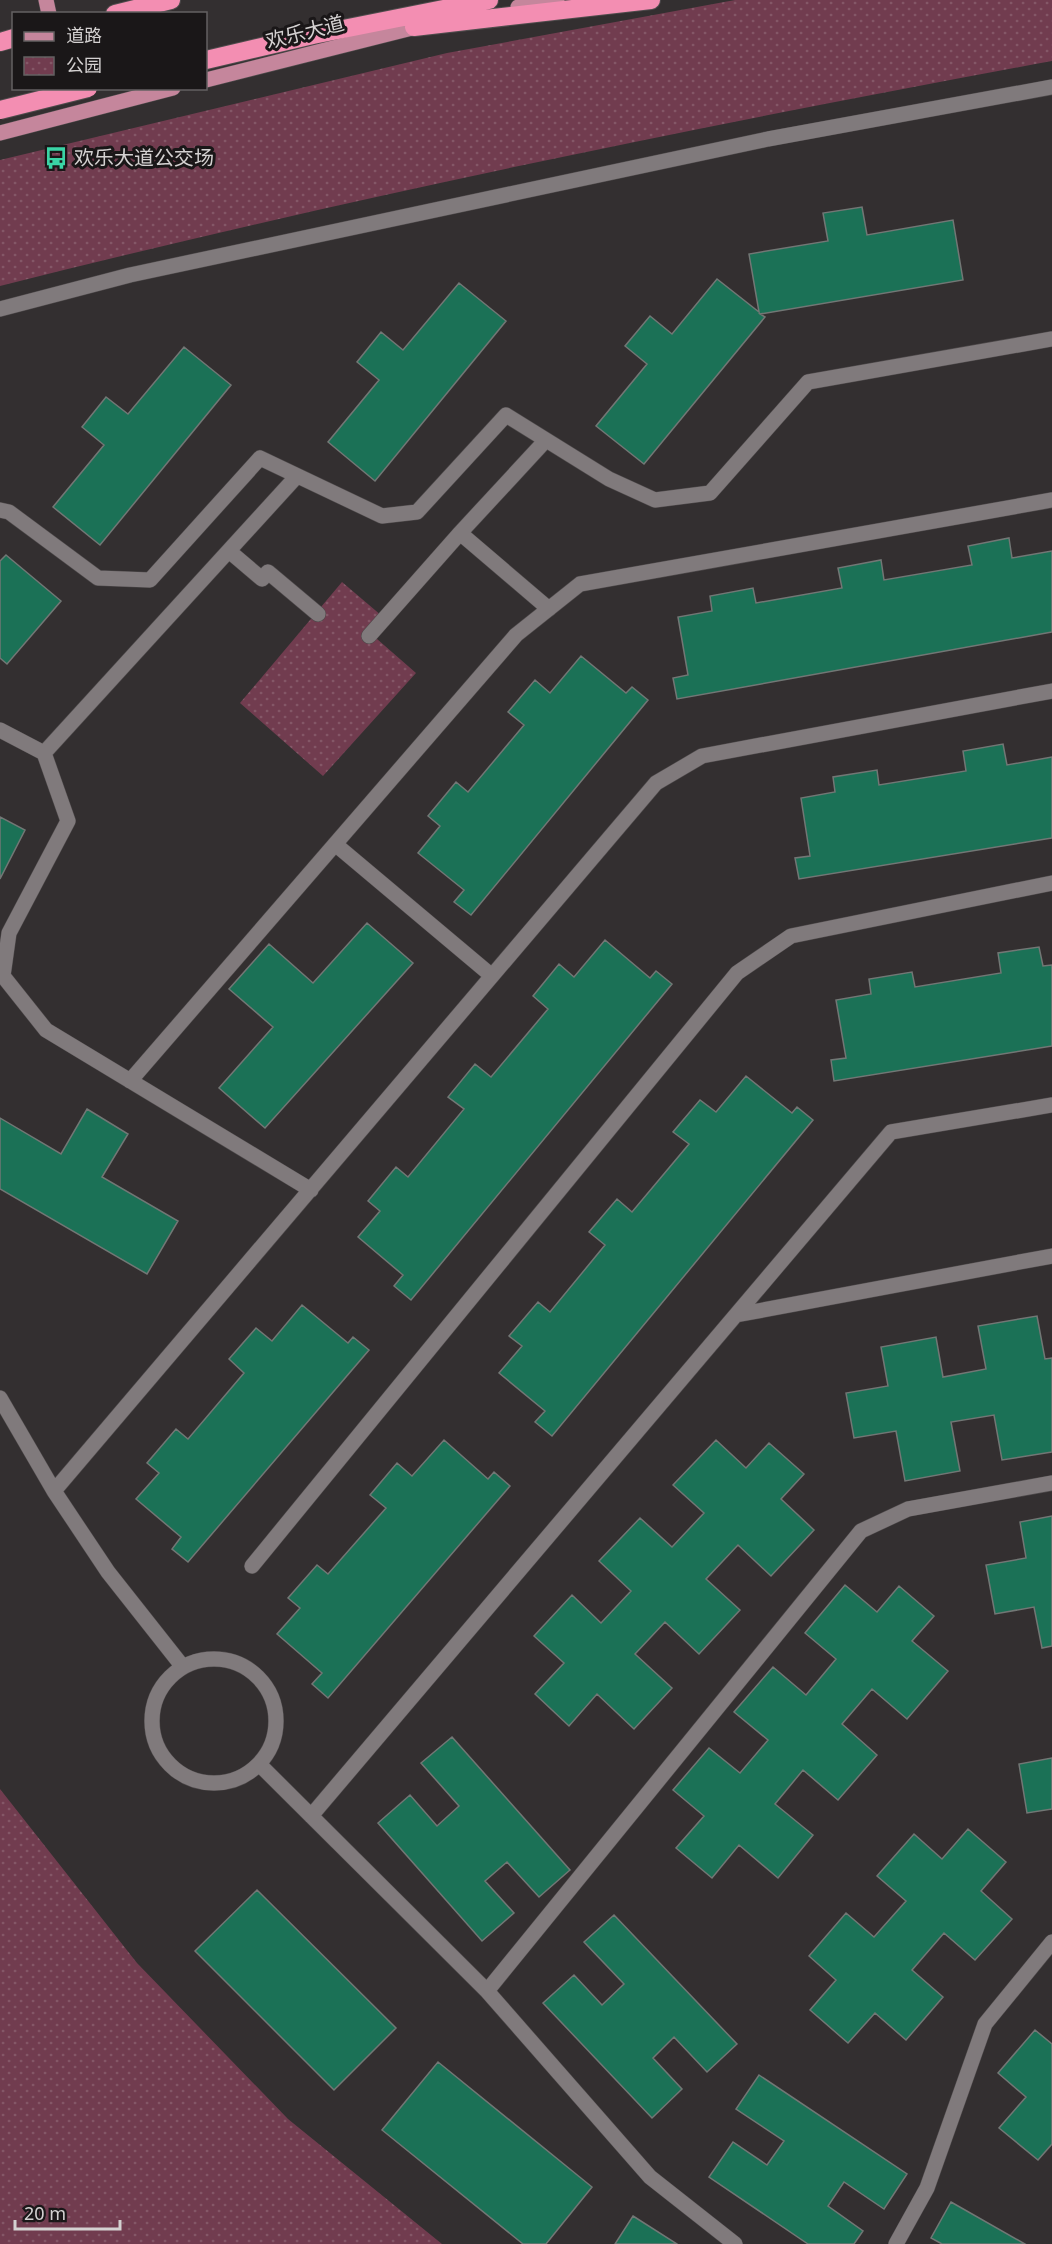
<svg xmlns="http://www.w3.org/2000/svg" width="1052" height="2244" viewBox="0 0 1052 2244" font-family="'Noto Sans','Noto Sans SC',sans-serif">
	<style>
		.park { fill: url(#park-dots) }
		.building { fill: #1b7156; stroke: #727775; stroke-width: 1.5 }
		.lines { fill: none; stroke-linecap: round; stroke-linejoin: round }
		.minor-casing { stroke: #4f4b4c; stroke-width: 16 }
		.major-casing { stroke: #4f4b4c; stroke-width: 16 }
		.highway-casing { stroke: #4f4b4c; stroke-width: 20 }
		.minor { stroke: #807a7c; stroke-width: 15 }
		.major { stroke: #c5869c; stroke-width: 15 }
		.highway { stroke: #f38eb2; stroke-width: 18 }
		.highway-bridge-casing { stroke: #4f4b4c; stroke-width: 20; stroke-linecap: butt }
		.highway-bridge { stroke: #f38eb2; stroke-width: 18 }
		.labels { text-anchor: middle; stroke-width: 6; stroke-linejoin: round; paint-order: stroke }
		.street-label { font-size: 20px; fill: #d4d1d1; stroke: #1a1718 }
		.poi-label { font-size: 20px; fill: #d4d1d1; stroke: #1a1718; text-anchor: start }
	</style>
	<defs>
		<pattern id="park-dots" width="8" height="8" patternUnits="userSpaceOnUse" patternTransform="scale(1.5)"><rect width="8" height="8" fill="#713c4f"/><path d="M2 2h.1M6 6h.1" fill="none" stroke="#845767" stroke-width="1.8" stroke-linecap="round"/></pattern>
	</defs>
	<rect width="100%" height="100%" fill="#332f30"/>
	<path class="park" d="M735,0H1052V61C700,126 348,198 0,286V160L447,53Z
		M342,582L382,616L369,632L416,673L323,776L240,703Z
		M0,1789L137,1963L288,2119L442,2244H0Z"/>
	<path class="building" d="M862,207L867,235L953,220L963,280L760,314L765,317L644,464L596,426L647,364L625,346L650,316L672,334L717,279L759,312L749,254L828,241L823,213Z
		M459,283L506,321L375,481L328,442L379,380L357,362L381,332L403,350Z
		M184,347L231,385L100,545L53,507L104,445L82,427L106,397L128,414Z
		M1009,538L1012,558L1052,551V632L677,699L673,678L688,675L678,617L712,611L710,596L753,588L756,603L842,588L838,568L881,560L884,580L972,565L968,546Z
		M6,555L61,601L7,664L0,658V561Z
		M581,656L626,693L632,687L648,700L471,915L454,902L464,890L418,853L440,826L428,816L456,782L468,792L524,725L508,712L535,680L550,693Z
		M1003,744L1007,765L1052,757V838L799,879L795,858L810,856L801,798L835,792L833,777L877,770L879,785L966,771L963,751Z
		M0,817L25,830L0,879Z
		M367,923L413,963L265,1128L219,1088L273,1027L229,989L269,944L313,983Z
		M605,940L650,978L656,971L672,984L411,1300L394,1286L403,1275L358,1237L380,1211L368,1201L396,1167L408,1177L464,1109L448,1097L475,1064L491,1077L548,1009L533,996L559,964L574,977Z
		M1039,947L1043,966L1052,965V1046L834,1081L831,1060L846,1058L836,1000L871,994L869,979L912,972L915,987L1001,973L998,953Z
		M746,1076L792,1113L797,1107L813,1120L552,1436L535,1422L545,1411L499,1373L522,1346L509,1336L538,1302L550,1312L605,1245L589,1232L617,1199L632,1212L689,1144L673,1132L700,1100L716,1112Z
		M87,1109L128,1134L102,1177L178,1221L147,1274L0,1189V1118L61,1154Z
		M302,1305L348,1343L353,1337L369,1350L188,1562L172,1549L181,1537L136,1499L159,1473L147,1463L176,1429L188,1439L244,1373L229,1359L256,1328L272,1341Z
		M1037,1316L1045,1359L1052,1358V1452L1002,1460L994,1415L951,1422L960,1471L905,1481L896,1431L854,1438L846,1393L888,1386L881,1347L936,1337L943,1377L986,1369L978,1326Z
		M444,1440L488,1479L494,1472L510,1486L328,1698L312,1684L322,1673L277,1634L300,1608L288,1598L317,1565L328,1574L386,1508L370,1495L397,1463L412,1476Z
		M716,1440L746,1468L769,1443L804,1474L781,1499L814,1530L771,1576L738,1545L706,1579L740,1610L699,1654L665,1622L635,1654L672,1688L634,1729L597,1694L569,1726L535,1694L564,1663L534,1636L572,1595L601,1623L631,1591L599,1561L640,1518L672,1547L704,1513L673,1485Z
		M1052,1516V1646L1042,1648L1034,1607L995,1614L986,1565L1026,1558L1020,1522Z
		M845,1585L877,1612L899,1586L934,1616L912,1641L948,1671L907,1719L872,1689L842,1724L877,1755L838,1800L803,1770L775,1804L813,1835L778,1878L739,1845L712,1878L676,1848L704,1816L673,1790L709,1748L740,1773L768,1740L734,1712L773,1667L806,1695L836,1659L805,1633Z
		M452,1737L570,1870L539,1897L507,1862L485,1881L514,1913L482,1941L378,1823L410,1795L437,1826L459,1806L421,1763Z
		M1052,1758V1809L1027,1813L1019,1764Z
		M968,1829L1006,1862L981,1891L1012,1919L975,1960L944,1933L912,1970L943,1997L906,2040L875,2013L848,2043L810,2010L836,1980L809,1956L846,1913L874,1937L906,1901L877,1876L914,1834L942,1859Z
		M257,1890L396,2028L334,2090L195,1951Z
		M614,1915L737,2044L707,2072L674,2037L653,2058L682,2089L652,2118L543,2003L574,1975L602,2005L624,1984L584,1942Z
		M1035,2030L1052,2044V2144L1038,2160L999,2128L1026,2097L998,2073Z
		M438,2062L592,2187L546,2244H523L382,2130Z
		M759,2075L907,2174L884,2209L844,2182L828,2206L863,2231L854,2244H808L709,2177L733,2142L767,2165L784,2141L736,2109Z
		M951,2202L1025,2244H942L931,2238Z
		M633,2216L677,2244H615Z"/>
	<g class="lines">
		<g class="minor-casing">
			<path id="minor" d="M0,309L130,275L768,139L1052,87
				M0,510L9,512L98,578L150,580L260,458L382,516L417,512L506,415L609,479L655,500L710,493L808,382L1052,339
				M460,533L549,609
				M229,551L262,579L268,572L318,614
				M369,636L460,533L546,440
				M0,730L44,753L68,821L9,933L3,976L46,1030L311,1190
				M44,753L297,476
				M335,844L492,976
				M130,1081L516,635L580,584L1052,500
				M736,1315L1052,1256
				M0,1398L54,1491L108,1572L183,1667
				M54,1491L656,783L702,756L1052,691
				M252,1566L737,973L791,936L1052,883
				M152 1721a62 62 0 1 1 124 0a62 62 0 1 1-124 0Z
				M259,1764L487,1991L650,2177L735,2244
				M311,1816L891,1132L1052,1105
				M487,1991L861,1531L908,1509L1052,1483
				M896,2244L927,2188L985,2024L1052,1942"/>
		</g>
		<g class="major-casing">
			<path id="major" d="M46,0L49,14
				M518,7L557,0
				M206,80L424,25
				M0,133L173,88"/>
		</g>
		<g class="highway-casing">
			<path id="highway" d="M115,14L171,0
				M414,27L651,0
				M0,42L14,38
				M206,60L313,35L489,0"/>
		</g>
		<use href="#minor" class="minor"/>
		<use href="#major" class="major"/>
		<use href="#highway" class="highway"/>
		<g class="highway-bridge-casing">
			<path id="highway-bridge" d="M0,110L88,88"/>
		</g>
		<use href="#highway-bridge" class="highway-bridge"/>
	</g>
	<defs>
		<g id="bus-bare" transform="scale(1.8)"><path d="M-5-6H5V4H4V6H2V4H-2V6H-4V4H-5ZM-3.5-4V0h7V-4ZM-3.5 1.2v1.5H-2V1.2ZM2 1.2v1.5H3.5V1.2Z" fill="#3ad4a5" stroke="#1a1718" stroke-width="2.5" paint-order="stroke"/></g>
	</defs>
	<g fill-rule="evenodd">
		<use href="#bus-bare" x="56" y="158"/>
	</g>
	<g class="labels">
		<g class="street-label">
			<text transform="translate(305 32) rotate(-14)" y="7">欢乐大道</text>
		</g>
		<g class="poi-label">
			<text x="74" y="165">欢乐大道公交场</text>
		</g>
	</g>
	<rect x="12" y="12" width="195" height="78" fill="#1a1718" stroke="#646162" stroke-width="1.5"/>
	<rect x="24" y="32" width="30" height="9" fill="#c5869c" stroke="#646162" stroke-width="1.5"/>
	<text x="66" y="42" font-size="18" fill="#d4d1d1">道路</text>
	<rect x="24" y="57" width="30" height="18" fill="url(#park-dots)" stroke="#646162" stroke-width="1.5"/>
	<text x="66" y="72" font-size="18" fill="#d4d1d1">公园</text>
	<path d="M15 2220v9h105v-9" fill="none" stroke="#d4d1d1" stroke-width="3"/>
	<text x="24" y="2220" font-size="18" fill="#d4d1d1" stroke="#1a1718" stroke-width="4.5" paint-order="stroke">20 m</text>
</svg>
